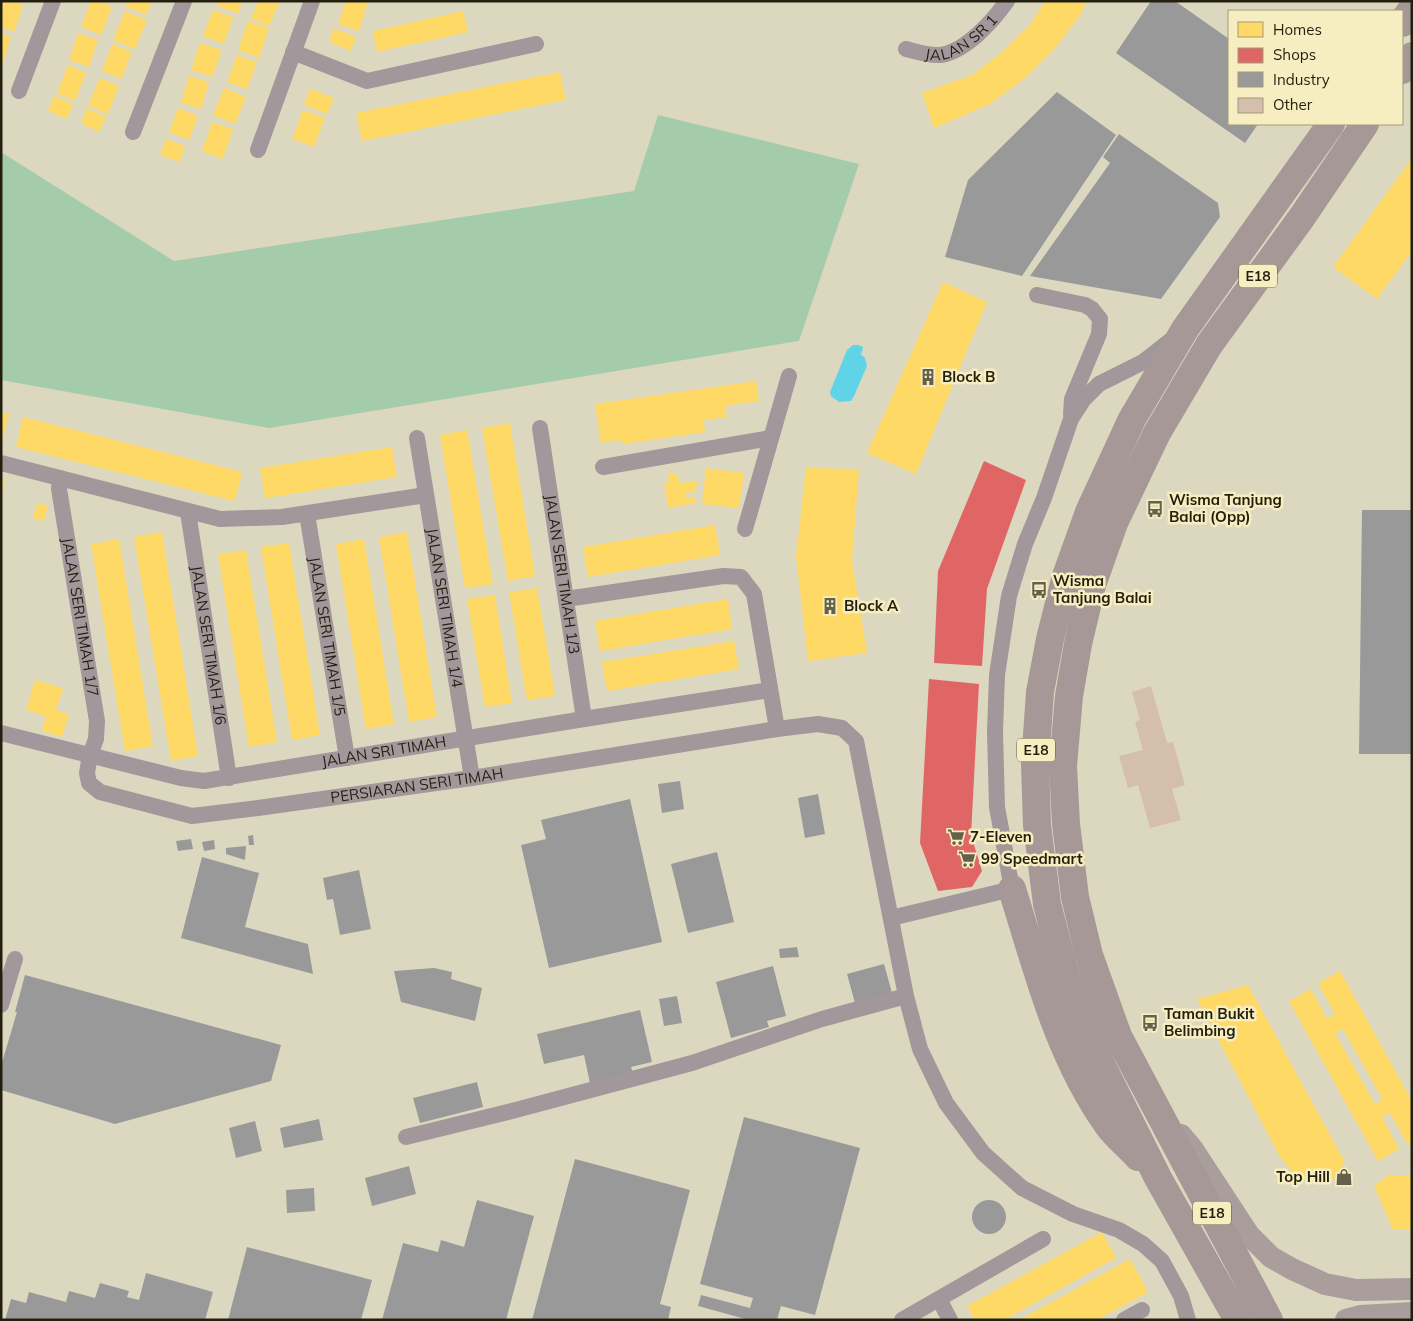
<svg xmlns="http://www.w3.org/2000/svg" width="1413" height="1321" viewBox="0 0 1413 1321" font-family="Mulish,sans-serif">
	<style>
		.green { fill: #a4ccaa }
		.water { fill: #5fd4e8 }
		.homes { fill: #ffd966; fill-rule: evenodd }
		.shops { fill: #e06666 }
		.industry { fill: #999 }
		.building { fill: #d4beac }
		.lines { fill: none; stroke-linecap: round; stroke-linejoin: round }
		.minor { stroke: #a2979b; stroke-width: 16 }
		.secondary { stroke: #a99e9c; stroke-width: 22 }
		.motorway { stroke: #a69896; stroke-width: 28 }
		.labels { text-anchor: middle; stroke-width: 5; stroke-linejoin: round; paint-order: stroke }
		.shield { fill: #f6eec0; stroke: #625d43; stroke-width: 1 }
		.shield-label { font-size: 14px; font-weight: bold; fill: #231f0e }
		.street-label { font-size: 15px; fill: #231f0e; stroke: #f6eec0 }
		.poi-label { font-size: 15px; font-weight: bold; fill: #231f0e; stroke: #f6eec0; text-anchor: start }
	</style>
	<rect width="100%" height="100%" fill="#dcd8c0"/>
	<path class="green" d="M658,115L859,164L799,341L269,428L1,380V152L174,261L634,191Z"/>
	<path class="water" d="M853,345H858L863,347L862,352L860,354L865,358L867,366L854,396L851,401L839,402L831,396L830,392L847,350Z"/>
	<path class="homes" d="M4,1H13L23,5L14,32L1,27V10Z
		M91,1H98L112,7L101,35L81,27Z
		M128,1H152L146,15L125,6Z
		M218,1H242L238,14L217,6Z
		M259,1H280L269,26L251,18Z
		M346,1L368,2L359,31L338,24Z
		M1045,1H1087L1081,14L1056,47L1025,78L990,104L934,128L922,93L972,75L1001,53L1030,25Z
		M213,10L233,17L224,44L203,36Z
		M125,11L147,20L135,49L113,40Z
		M463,11L468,32L377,52L373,31Z
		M248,21L269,28L259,58L238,50Z
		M334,28L356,37L351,51L329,42Z
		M1,33L11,37L2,65H1Z
		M78,33L98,40L89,67L69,60Z
		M200,43L222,50L212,77L191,70Z
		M112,44L132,52L121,79L102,71Z
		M237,55L257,62L247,89L227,82Z
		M68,65L86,73L75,101L57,93Z
		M560,72L566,100L362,141L356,113Z
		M189,76L209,82L201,109L181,103Z
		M100,78L119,86L108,114L88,105Z
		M224,88L246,97L235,124L213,115Z
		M310,89L334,98L327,114L304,105Z
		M54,96L73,104L67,119L48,111Z
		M87,108L106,117L99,132L81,123Z
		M178,108L198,116L189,140L169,132Z
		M303,110L325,118L314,147L292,139Z
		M212,122L233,129L223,159L202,151Z
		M166,139L185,146L180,162L160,155Z
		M1412,158V251L1377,299L1333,267Z
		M943,282L987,302L916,474L867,453Z
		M756,381L759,401L725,406L727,417L704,420L705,432L622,444L621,440L601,443L595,404Z
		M1,412L9,414L2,442H1Z
		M23,417L242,472L235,501L16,447Z
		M510,423L535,576L508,581L482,428Z
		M467,430L493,584L465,588L440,435Z
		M392,447L397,477L265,498L260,468Z
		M706,468L744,473L739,508L702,504Z
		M806,468L859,469L852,560L867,653L808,661L796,556Z
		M668,474H677L680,483L698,481L695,492L685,493L686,498L695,497V503L668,508L664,483L669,482Z
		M1,480L5,482L2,493H1Z
		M37,503L48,506L44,521L33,518Z
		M715,525L720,555L588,577L583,547Z
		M162,532L198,756L171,761L134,537Z
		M407,532L437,717L409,722L379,537Z
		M119,539L153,746L125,751L91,544Z
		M364,539L394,724L366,729L336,544Z
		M289,543L320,735L292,740L261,547Z
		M246,550L277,742L249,747L218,554Z
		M537,588L555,696L527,700L509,592Z
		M495,595L512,703L485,707L467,599Z
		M728,599L732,629L600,651L595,621Z
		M734,641L739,669L607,691L602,662Z
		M35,680L63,688L56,710L69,714L62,737L42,731L46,716L26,710Z
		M1340,971L1412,1101V1142L1408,1145L1390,1113L1382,1117L1399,1149L1378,1161L1289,1001L1311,989L1327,1019L1335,1014L1318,983ZM1343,1029L1383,1100L1375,1104L1335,1033Z
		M1248,985L1345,1162L1330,1183L1298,1179L1279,1155L1197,999Z
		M1412,1175V1229L1393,1230L1374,1186L1387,1176Z
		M1102,1232L1116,1258L1004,1320H975L967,1306Z
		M1130,1259L1148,1292L1097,1320H1019Z"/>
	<path class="shops" d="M984,461L1026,480L987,589L982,666L934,663L938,571Z
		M929,679L979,684L971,835L982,871L972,887L938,891L920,843Z"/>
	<path class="industry" d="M1151,1H1175L1229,39V124H1258L1245,143L1116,53Z
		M1057,92L1116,135L1022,276L945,257L968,180Z
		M1119,134L1218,203L1220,217L1161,299L1030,276L1110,163L1103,157Z
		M1362,510H1412V754H1359Z
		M680,781L684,809L662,813L658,784Z
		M818,794L825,834L805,838L798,798Z
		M630,799L662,942L549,968L521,845L546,839L541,820Z
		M253,835L254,845H249L248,836Z
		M191,839L193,849L178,851L176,841Z
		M214,840L215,849L204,851L202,842Z
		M246,846L245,860L226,854V848Z
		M717,852L734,922L688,933L671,864Z
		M202,857L259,873L245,927L308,944L313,974L181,938Z
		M359,870L371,929L340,935L333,899L327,900L323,878Z
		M797,947L799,957L780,958L779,949Z
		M884,964L892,993L855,1003L847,974Z
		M773,966L786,1016L767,1021L769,1027L731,1038L716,982Z
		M434,968L452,972L451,979L482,988L475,1021L401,1002L394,971Z
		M25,975L281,1045L271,1081L115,1124L1,1090V1066L17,1012H15Z
		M677,996L682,1023L664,1026L659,999Z
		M640,1010L652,1062L631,1067L633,1073L590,1083L584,1055L544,1064L537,1034Z
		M477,1082L483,1107L420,1123L413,1098Z
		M744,1117L860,1148L815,1315L781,1306L777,1320H749L698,1306L701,1295L750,1308L753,1298L700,1284Z
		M319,1119L323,1140L284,1148L280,1128Z
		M255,1121L262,1151L236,1158L229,1128Z
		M575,1159L690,1190L660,1304L671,1307L668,1320H532Z
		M409,1166L416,1194L372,1206L365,1178Z
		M314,1188L315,1211L287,1213L286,1190Z
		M477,1200L534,1216L506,1320H382L403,1243L438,1252L441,1240L464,1247Z
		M972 1217a17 17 0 1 1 34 0a17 17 0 1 1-34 0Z
		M247,1247L372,1280L361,1320H228Z
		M146,1273L213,1292L205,1320H5L11,1299L26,1303L29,1292L66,1302L69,1291L95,1298L100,1283L129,1291L127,1297L139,1300Z"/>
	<path class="building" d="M1151,686L1167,743L1173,742L1185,785L1172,789L1181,820L1150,828L1138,785L1128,788L1119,756L1143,750L1135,722L1140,720L1132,692Z"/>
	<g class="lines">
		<g class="minor">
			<path id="s1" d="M906,49C917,52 929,56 941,55C966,51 993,21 1007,1"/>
			<path d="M293,52L367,81L536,44"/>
			<path d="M19,91L53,1"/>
			<path d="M133,132L184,1"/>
			<path d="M258,150L312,1"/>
			<path d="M1037,295L1085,305L1092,309L1100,319L1099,334L1072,399L1071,414"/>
			<path id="s2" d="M540,428L584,719"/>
			<path id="s3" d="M417,438L472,778"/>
			<path d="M1,463L220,519L282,517L426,495"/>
			<path d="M603,467L770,438"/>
			<path id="s4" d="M60,478L59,489L97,721L96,739L90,755L87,773L89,783L100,792L192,816L258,808L472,778L777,729L818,724L842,728L856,741L906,996L920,1049L946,1103L983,1153L1022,1188L1073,1214L1119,1230L1143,1244L1162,1261L1181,1296L1188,1320"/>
			<path id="s5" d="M188,512L229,778"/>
			<path id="s6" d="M307,514L347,758"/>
			<path d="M745,529L789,376"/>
			<path d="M566,599L723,576L741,577L754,594L777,729"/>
			<path id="s7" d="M1,733L181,778L204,781L584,719L770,690"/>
			<path d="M891,918L1012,889L997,807L995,732L997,675L1009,596L1025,544L1044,498L1071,419L1084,399L1099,384L1143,362L1171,340"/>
			<path d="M1,1005L15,959"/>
			<path d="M406,1137L512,1111L692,1063L822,1019L906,996"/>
			<path d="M939,1299L950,1320"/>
			<path d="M902,1320L1043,1239"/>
			<path d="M1124,1320L1142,1310"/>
		</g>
		<path class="secondary" d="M1181,1135L1192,1148L1249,1235L1271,1257L1292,1269L1325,1284L1356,1290L1412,1289
			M1346,1320L1361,1316L1412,1313"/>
		<path class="motorway" d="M1402,23L1412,9
			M1402,70L1412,56
			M1012,889C1037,969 1058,1055 1107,1124C1115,1136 1128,1146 1138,1157
			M1238,1320L1158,1178L1094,1050L1063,966L1047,904L1037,825L1035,764L1040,692L1050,639L1066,576L1089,512L1132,419L1185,329L1331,124
			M1269,1320L1118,1036L1089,955L1075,897L1066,824L1063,766L1069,696L1078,644L1092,585L1114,523L1157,433L1209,345L1302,217L1365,124"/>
	</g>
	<defs>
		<g id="building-bare" transform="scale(1.35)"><path d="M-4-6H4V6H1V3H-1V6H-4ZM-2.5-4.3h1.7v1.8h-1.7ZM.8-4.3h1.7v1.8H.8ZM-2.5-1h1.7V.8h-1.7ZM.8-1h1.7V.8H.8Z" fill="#64604c" stroke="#f6eec0" stroke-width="2.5" paint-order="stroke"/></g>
		<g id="bus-bare" transform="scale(1.35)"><path d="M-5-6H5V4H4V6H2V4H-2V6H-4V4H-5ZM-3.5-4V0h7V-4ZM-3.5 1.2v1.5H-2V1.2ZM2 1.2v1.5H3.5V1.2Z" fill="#64604c" stroke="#f6eec0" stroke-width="2.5" paint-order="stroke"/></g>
		<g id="supermarket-bare" transform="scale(1.35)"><path d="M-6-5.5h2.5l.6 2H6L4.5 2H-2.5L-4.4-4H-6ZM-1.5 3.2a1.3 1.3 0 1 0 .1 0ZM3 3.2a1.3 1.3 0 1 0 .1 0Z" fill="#64604c" stroke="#f6eec0" stroke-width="2.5" paint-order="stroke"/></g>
		<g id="shop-bare" transform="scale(1.35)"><path d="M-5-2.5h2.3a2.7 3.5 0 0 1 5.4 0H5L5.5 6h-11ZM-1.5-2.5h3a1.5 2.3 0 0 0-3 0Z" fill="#64604c" stroke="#f6eec0" stroke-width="2.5" paint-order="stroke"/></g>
	</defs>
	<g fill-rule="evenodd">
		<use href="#building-bare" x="928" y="377"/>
		<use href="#bus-bare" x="1155" y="509"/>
		<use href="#bus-bare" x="1039" y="590"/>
		<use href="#building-bare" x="830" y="606"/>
		<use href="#supermarket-bare" x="956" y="837"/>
		<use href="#supermarket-bare" x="967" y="859"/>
		<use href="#bus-bare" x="1150" y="1023"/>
		<use href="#shop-bare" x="1344" y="1177"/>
	</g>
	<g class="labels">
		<g class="shield">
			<rect x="1239" y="264.5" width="38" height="23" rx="4"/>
			<rect x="1017" y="738.5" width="38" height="23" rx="4"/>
			<rect x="1193" y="1201.5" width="38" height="23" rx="4"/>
		</g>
		<g class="shield-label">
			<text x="1258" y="281">E18</text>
			<text x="1036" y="755">E18</text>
			<text x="1212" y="1218">E18</text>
		</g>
		<g class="street-label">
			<text dy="5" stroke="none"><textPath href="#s1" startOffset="61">JALAN SR 1</textPath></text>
			<text dy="5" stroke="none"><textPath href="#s2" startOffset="148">JALAN SERI TIMAH 1/3</textPath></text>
			<text dy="5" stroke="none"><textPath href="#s3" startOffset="172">JALAN SERI TIMAH 1/4</textPath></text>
			<text dy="5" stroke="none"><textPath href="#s4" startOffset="141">JALAN SERI TIMAH 1/7</textPath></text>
			<text dy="5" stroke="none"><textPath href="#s6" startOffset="124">JALAN SERI TIMAH 1/5</textPath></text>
			<text dy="5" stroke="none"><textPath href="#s5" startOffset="135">JALAN SERI TIMAH 1/6</textPath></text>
			<text dy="5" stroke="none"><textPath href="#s7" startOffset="391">JALAN SRI TIMAH</textPath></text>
			<text dy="5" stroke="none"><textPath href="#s4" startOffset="646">PERSIARAN SERI TIMAH</textPath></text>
		</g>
		<g class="poi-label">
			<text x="942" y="382">Block B</text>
			<text x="1169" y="505">Wisma Tanjung<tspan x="1169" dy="17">Balai (Opp)</tspan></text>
			<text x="1053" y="586">Wisma<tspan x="1053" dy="17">Tanjung Balai</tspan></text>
			<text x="844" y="611">Block A</text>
			<text x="970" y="842">7-Eleven</text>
			<text x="981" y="864">99 Speedmart</text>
			<text x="1164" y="1019">Taman Bukit<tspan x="1164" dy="17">Belimbing</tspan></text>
			<text x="1330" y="1182" text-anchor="end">Top Hill</text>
		</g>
	</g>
	<rect width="1413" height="1321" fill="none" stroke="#231f0e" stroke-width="5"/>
	<rect x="1228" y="10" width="175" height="115" fill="#f6eec0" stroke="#a29b79"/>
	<rect x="1238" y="22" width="25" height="15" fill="#ffd966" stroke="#a29b79"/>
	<text x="1273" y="35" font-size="15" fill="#231f0e">Homes</text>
	<rect x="1238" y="48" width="25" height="15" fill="#e06666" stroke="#a29b79"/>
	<text x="1273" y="60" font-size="15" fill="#231f0e">Shops</text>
	<rect x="1238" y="72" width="25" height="15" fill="#999999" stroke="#a29b79"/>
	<text x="1273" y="85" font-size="15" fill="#231f0e">Industry</text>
	<rect x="1238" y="98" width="25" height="15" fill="#d4beac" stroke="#a29b79"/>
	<text x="1273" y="110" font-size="15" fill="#231f0e">Other</text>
</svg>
